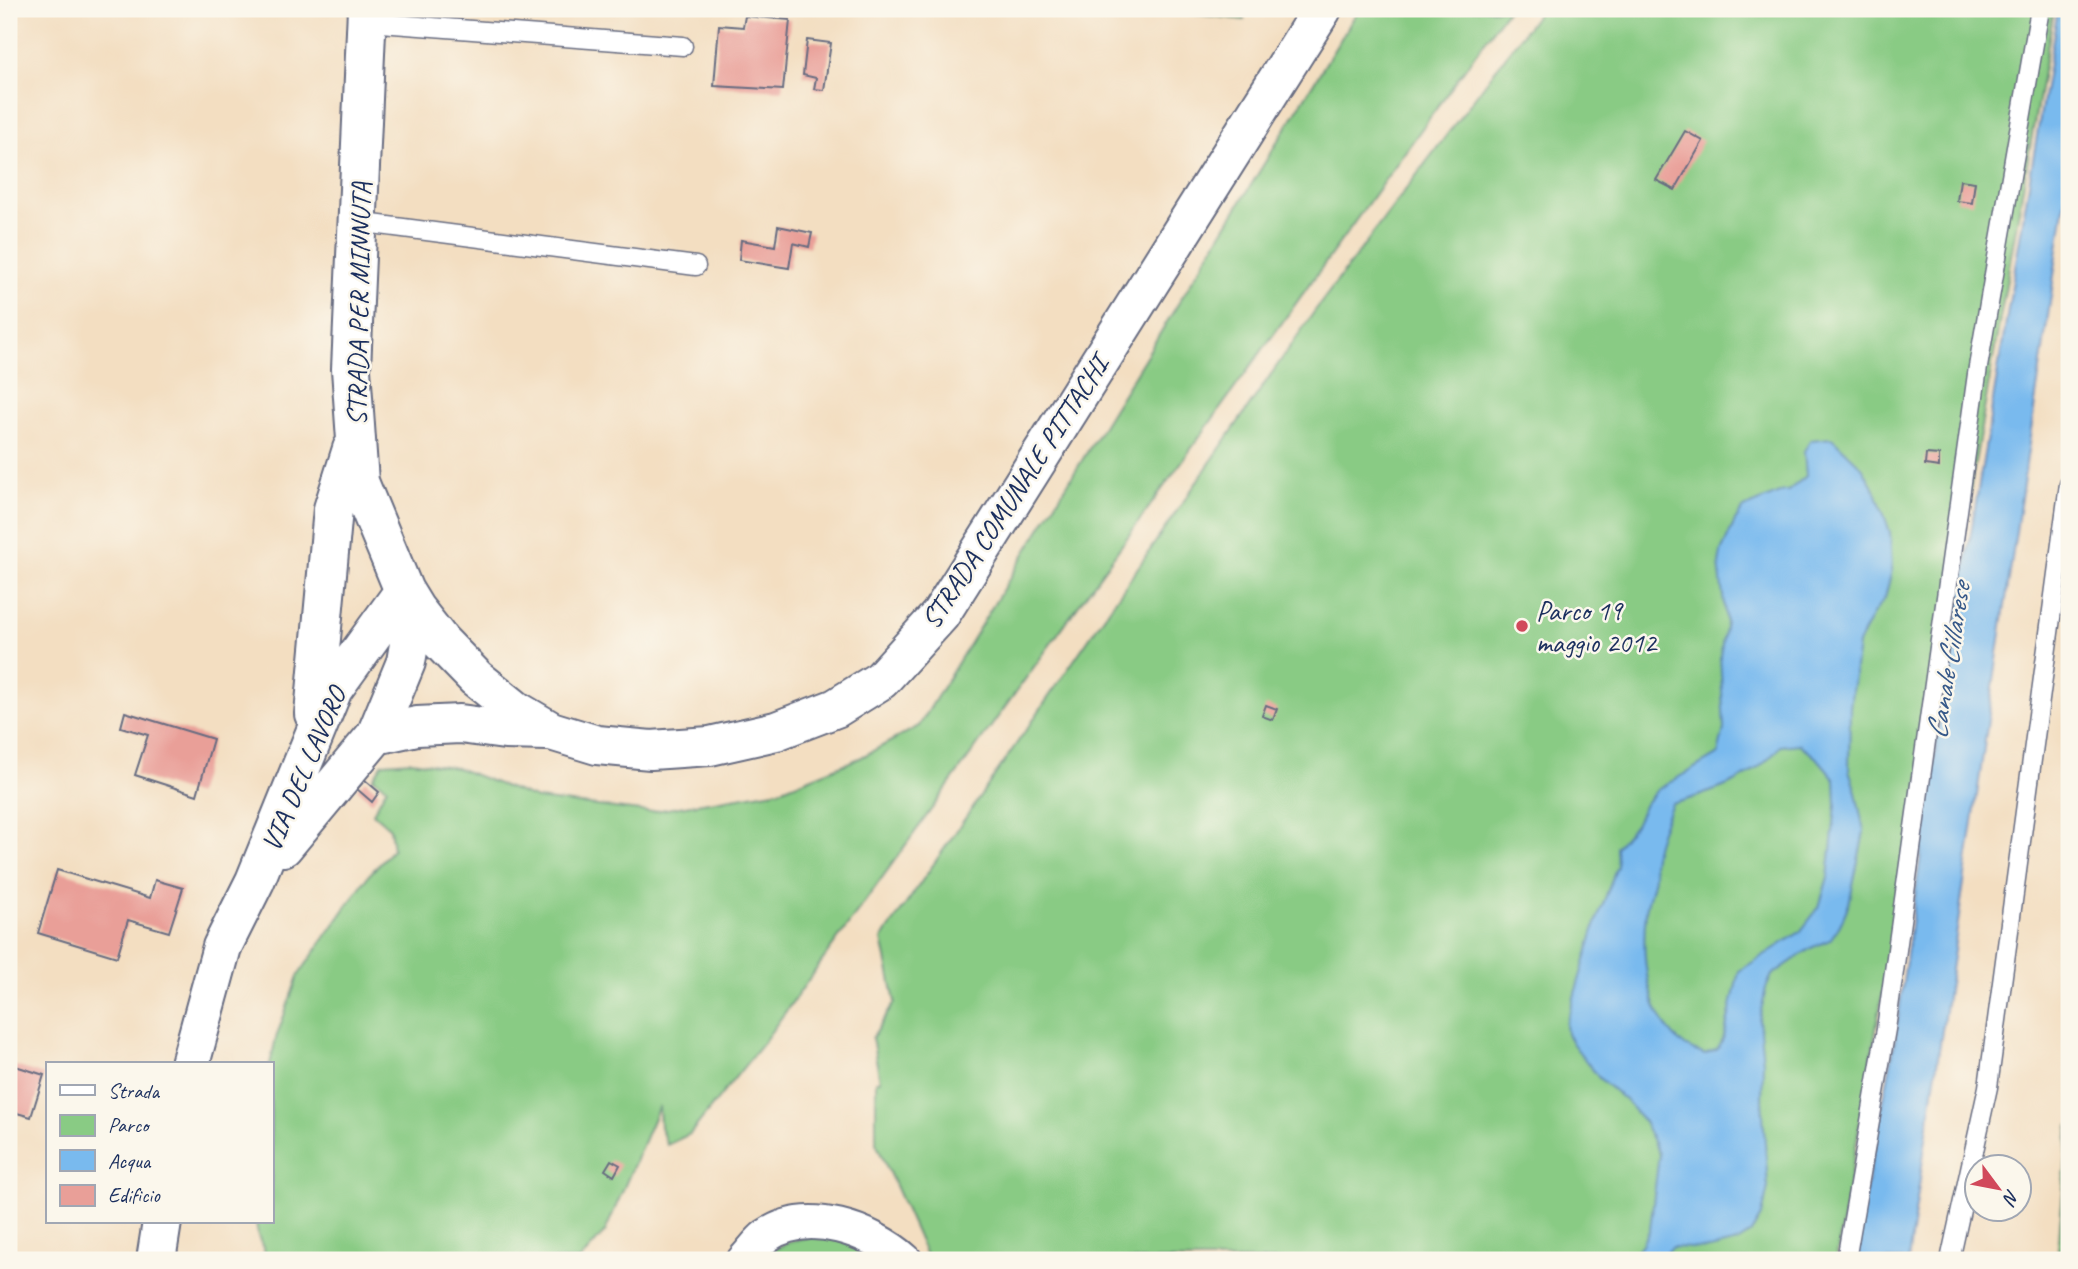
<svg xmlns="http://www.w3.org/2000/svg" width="2078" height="1269" viewBox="0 0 2078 1269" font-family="Caveat,sans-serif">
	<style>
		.green { fill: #89cb84; stroke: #527d71; stroke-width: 2 }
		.water { fill: #79baee; stroke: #4a74a6; stroke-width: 2; fill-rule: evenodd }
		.building { fill: #e99f98 }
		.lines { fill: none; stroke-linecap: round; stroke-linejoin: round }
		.lane-casing { stroke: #676c81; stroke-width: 21 }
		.street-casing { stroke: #676c81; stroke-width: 37 }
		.secondary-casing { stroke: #676c81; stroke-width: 42 }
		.lane { stroke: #fff; stroke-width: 18 }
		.street { stroke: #fff; stroke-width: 33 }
		.secondary { stroke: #fff; stroke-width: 38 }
		.poi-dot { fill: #d1495b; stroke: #fbf7ec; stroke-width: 2.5 }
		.labels { text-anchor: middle; stroke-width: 5; stroke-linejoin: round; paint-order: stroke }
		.street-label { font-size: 28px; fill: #1b2f5e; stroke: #fbf7ec }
		.poi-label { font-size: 28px; fill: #1b2f5e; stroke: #fbf7ec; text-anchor: start }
		.water-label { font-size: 30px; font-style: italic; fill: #375989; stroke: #fbf7ec }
	</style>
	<rect width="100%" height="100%" fill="#fbf7ec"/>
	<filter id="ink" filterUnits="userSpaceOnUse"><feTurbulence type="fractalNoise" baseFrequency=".0143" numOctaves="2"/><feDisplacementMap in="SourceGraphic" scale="14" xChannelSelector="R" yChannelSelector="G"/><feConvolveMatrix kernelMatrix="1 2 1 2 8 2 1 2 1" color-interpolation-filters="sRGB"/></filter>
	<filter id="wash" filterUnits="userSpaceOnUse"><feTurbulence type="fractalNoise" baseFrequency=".00686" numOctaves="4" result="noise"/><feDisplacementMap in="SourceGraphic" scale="28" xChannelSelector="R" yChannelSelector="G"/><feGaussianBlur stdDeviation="1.57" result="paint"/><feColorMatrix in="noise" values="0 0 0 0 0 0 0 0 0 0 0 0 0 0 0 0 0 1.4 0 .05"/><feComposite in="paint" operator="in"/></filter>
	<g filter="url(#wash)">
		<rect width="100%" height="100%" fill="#f3dec1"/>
		<path class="green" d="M1152,9H1245L1244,20Z
			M1359,9H1508L763,1043L690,1134L667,1145L660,1127L659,1106L605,1232L580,1260H268L258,1236L256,1222H271L270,1064L276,1038L298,976L368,876L393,849L390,828L373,813L387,787L373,778L383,763L412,761L457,768L537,799L649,812L780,790L860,758L919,726Z
			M1541,9H2054L1836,1260H928L876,1143V1081H880L872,1038L895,1002L882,939L1314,312Z
			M2069,1124V1260H2057Z
			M828,1234L886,1260H761C780,1241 802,1237 828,1234Z"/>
		<path class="water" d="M2058,9H2069V174L1908,1260H1852L1894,1047L1938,731Z
			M1832,438L1862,467L1876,492L1890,532L1892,570L1885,598L1873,614L1858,644L1850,707L1849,770L1855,788L1864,831L1861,847L1849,904L1840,925L1830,940L1811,948L1772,975L1766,988L1759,1020L1763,1062L1762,1100L1768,1187L1762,1215L1751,1233L1737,1242L1710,1249L1673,1247L1658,1260H1627L1641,1246L1650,1229L1659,1154L1644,1122L1625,1100L1599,1078L1573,1044L1567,1034L1566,1024L1597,920L1617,866L1616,847L1635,825L1645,804L1657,790L1718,754L1724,729L1720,655L1726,621L1719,564L1721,552L1735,521L1744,508L1784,491H1788L1806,476L1804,451L1811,440ZM1799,744L1819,760L1835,779L1836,805L1828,877L1819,907L1800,932L1739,971L1724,1037L1718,1049L1705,1055C1699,1052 1691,1050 1685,1046C1646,1017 1641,957 1646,912C1647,900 1653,888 1654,876C1655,872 1653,869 1653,865C1654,845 1664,822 1672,804C1712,792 1754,781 1780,746Z"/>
		<g id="blocks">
			<path class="building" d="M745,16L790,20L783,90L714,86L719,25L743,27Z
				M807,40L831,43L824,90L814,89L816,78L803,75Z
				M1685,131L1703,141L1675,190L1656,180Z
				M1960,180L1975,182L1972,203L1957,201Z
				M778,226L812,233L809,247L793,243L789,268L739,260L741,240L775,246Z
				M1926,454L1939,455V467L1925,465Z
				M1266,705L1277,709L1273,720L1262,716Z
				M125,712L213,739L197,795L135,775L148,735L121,727Z
				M365,780L379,792L372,802L357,789Z
				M57,870L150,898L155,880L183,888L169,932L128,920L117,957L38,933Z
				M9,1064L44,1075L31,1117L17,1113L13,1124L9,1123Z
				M611,1160L620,1165L614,1176L605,1170Z"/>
		</g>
	</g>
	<g filter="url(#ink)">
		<use href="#blocks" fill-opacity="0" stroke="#676c81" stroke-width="2"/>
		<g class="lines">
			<g class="lane-casing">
				<path id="lane" d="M367,22L683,46
					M357,222L696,266
					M1846,1260L1886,1029L1978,367L2040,9
					M1950,1260L1988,1087L2069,484"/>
			</g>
			<g class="street-casing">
				<path id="street" d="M744,1260C751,1253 758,1242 766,1236C808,1207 871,1230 905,1260"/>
			</g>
			<g class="secondary-casing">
				<path id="secondary" d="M367,9L351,369L359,482L404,591L415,609L441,642L476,678L517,711L551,731L597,745L651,750L710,746L776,731L836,708L881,680L940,615L1322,9
					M314,714L333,509L352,449
					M376,735L417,726L460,724L505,730L548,731
					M283,847L376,735L406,662L415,609
					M190,1064L222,947L255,881L333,689L404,591
					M156,1260L162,1222"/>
			</g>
			<use href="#lane" class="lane"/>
			<use href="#street" class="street"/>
			<use href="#secondary" class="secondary"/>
		</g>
	</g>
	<circle class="poi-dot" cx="1522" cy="626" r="7"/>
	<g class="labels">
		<g class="street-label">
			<text transform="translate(358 304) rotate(-89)" y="10">STRADA PER MINNUTA</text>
			<text transform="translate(1014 492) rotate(-57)" y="10">STRADA COMUNALE PITTACHI</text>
			<text transform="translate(303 769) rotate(-67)" y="10">VIA DEL LAVORO</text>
		</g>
		<g class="poi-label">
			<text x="1536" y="620">Parco 19<tspan x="1536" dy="32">maggio 2012</tspan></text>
		</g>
		<g class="water-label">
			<text transform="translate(1948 661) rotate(-81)" y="10">Canale Cillarese</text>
		</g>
	</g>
	<rect width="2078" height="1269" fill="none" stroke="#fbf7ec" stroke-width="35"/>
	<rect x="46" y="1062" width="228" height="161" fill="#fbf7ec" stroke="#a1a7b3" stroke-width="2"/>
	<rect x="60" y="1085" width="35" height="10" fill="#ffffff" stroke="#a1a7b3" stroke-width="2"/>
	<text x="108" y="1098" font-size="21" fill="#1b2f5e">Strada</text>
	<rect x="60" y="1115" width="35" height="21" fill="#89cb84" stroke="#a1a7b3" stroke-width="2"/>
	<text x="108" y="1132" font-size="21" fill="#1b2f5e">Parco</text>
	<rect x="60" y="1150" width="35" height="21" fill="#79baee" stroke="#a1a7b3" stroke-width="2"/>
	<text x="108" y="1168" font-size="21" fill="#1b2f5e">Acqua</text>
	<rect x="60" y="1185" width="35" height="21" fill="#e99f98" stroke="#a1a7b3" stroke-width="2"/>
	<text x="108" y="1202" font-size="21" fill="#1b2f5e">Edificio</text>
	<g transform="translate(1998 1188) rotate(122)"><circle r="33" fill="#fbf7ec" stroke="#a1a7b3" stroke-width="2"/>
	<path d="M0-5L12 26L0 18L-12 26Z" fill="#d1495b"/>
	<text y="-10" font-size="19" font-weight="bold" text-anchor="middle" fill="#1b2f5e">N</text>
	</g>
</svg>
